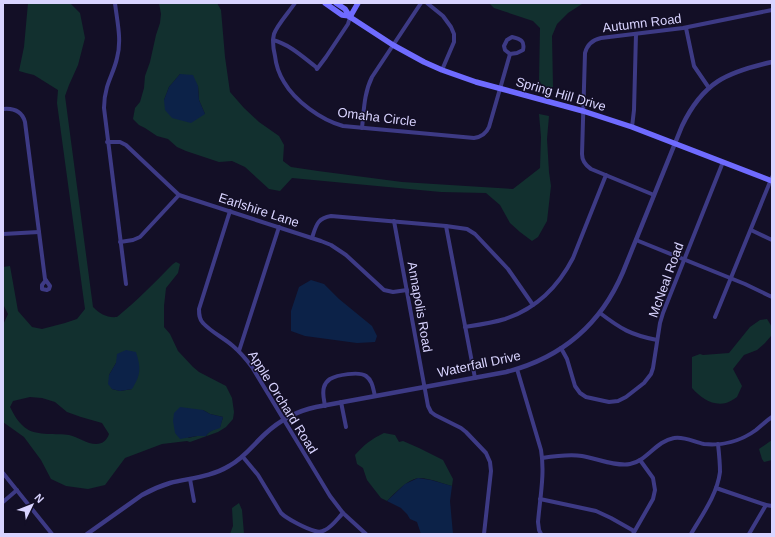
<svg xmlns="http://www.w3.org/2000/svg" width="775" height="537" font-family="Arial,sans-serif">
	<rect width="100%" height="100%" fill="#130f26"/>
	<g fill="#12302f" fill-rule="evenodd">
		<path d="M28,3H70L80,13L85,38L78,65L69,85L65,96L93,307C100,314 107,318 117,317C137,301 155,282 173,264L176,262L180,264L178,273L166,288L164,306V327L170,334L178,351L193,367L199,372L226,386L232,398L234,412L233,419L226,427L218,432L190,442L187,441L162,444L125,458L105,485L88,489L66,486L51,479L41,460L24,437L3,422V325L8,314L3,304V267L10,266L18,311L32,327L42,329L65,323L77,319L85,309L57,103L58,90L34,75L26,73L19,71L24,47ZM116,363L132,389L120,391L112,389L109,375ZM30,397L42,398L55,402L67,412L81,417L102,423L109,434C107,440 103,444 96,444C87,444 78,437 69,435C57,433 37,436 27,429C19,424 14,415 10,407L13,401ZM203,410L210,414L223,417L220,427C214,429 209,431 206,436H197L188,438Z"/>
		<path d="M159,3H217L221,10L225,57L230,92L244,108L259,122L279,136L284,145L283,161L291,167L318,171L402,182L513,189L540,168L541,137L539,114L549,116L547,139L549,172L551,186L547,221L538,237L532,241L520,232L510,223L500,205L486,193L441,192L292,178L280,191L269,189L245,167L232,161L219,162L186,151L177,147L168,139L157,136L145,128L139,125L133,119L135,108L140,102L144,88L145,76L150,62L156,35L160,23L161,14ZM180,74L198,86L199,100L205,114L164,100L169,87Z"/>
		<path d="M489,3H592L582,4L568,13L557,24L552,36L553,87H546L539,82L540,28L533,21L494,8Z"/>
		<path d="M767,319L772,327L771,336L765,343L757,350L744,355L733,369L742,386L737,397C734,399 729,402 726,403C712,406 701,398 692,388V357L700,354L703,355L729,353L750,327L760,320Z"/>
		<path d="M384,433L395,435L399,442L403,441L419,448L443,460L453,479L452,486C444,484 426,477 418,478C407,480 395,493 387,501L381,498L367,480L363,468L357,464L355,455C365,444 370,440 384,433Z"/>
		<path d="M772,440V460L764,462L762,459L759,449Z"/>
		<path d="M239,503L242,510L244,534H230L233,526L232,508Z"/>
	</g>
	<g fill="#0c2248">
		<path d="M180,74L193,75L198,86L199,100L205,114L191,123L172,118L165,110L164,100L169,87Z"/>
		<path d="M311,280L324,284L339,299L372,326L377,336L375,342L357,343L305,336L291,331V311L299,287Z"/>
		<path d="M126,350L136,352C141,368 141,375 132,389L120,391L112,389L108,384L109,375L116,363L117,354Z"/>
		<path d="M180,407L203,410L210,414L223,417L220,428C214,430 209,431 206,436H197L180,439L175,433L173,421L174,413Z"/>
		<path d="M418,478L431,480L452,486L450,501L453,534H421L417,522L410,519L407,514L401,508L387,501L405,484Z"/>
	</g>
	<g fill="none" stroke-linecap="round" stroke-linejoin="round">
		<g stroke="#3d3a85" stroke-width="4">
			<path d="M115,3C117,21 122,40 117,58C115,68 110,77 107,87C105,94 104,101 104,108L126,284"/>
			<path d="M295,3C289,12 277,25 274,34C272,42 273,48 275,56C276,65 279,74 284,82C295,101 321,120 343,126L474,138C481,137 486,134 489,127L510,54"/>
			<path d="M427,3L443,16L451,27L454,34V42L442,70"/>
			<path d="M686,28L694,66L709,88"/>
			<path d="M512,37C521,39 525,41 523,50L517,53L510,54L505,50L504,46L507,40Z"/>
			<path d="M273,40C289,44 303,57 316,67L317,69L326,57L348,24L350,17"/>
			<path d="M3,109C14,108 22,111 25,122L45,279L50,286L49,289L47,290L42,289V285L46,280"/>
			<path d="M632,127L634,110L636,34"/>
			<path d="M362,128C364,110 364,93 372,77L421,3"/>
			<path d="M107,142H120L126,145L179,195L321,241L331,245L346,255L384,290L393,292L407,290"/>
			<path d="M654,195L591,169C585,165 582,161 582,154L585,53C587,45 592,40 601,38L683,28L772,10"/>
			<path d="M230,211L199,309C199,314 199,319 203,323C211,332 224,338 233,346C240,352 246,359 252,367L330,496L343,513L366,534"/>
			<path d="M394,221L428,406L431,412L435,415L461,428L466,432L486,453L490,462L491,471L484,534"/>
			<path d="M446,226L475,378"/>
			<path d="M751,230L772,240"/>
			<path d="M3,234L39,232"/>
			<path d="M312,238C316,226 317,218 331,216L446,226L467,229L475,234L508,269L533,305"/>
			<path d="M636,240L745,284L772,297"/>
			<path d="M120,242L133,240L140,237L179,195"/>
			<path d="M600,313C621,329 631,335 657,340"/>
			<path d="M715,317L772,177"/>
			<path d="M465,327C478,325 492,323 505,319C535,309 558,287 573,258L606,175"/>
			<path d="M561,348L567,359L575,386L580,393L586,397L609,402L618,401L626,397L644,383L651,374L653,368L660,323L663,313L723,162"/>
			<path d="M239,351L279,227"/>
			<path d="M517,369L541,450C545,473 540,498 538,522L539,530L541,534"/>
			<path d="M341,402L346,427"/>
			<path d="M325,406C324,399 322,393 324,387C325,384 327,381 330,379C337,375 359,371 366,376C373,381 373,389 375,396"/>
			<path d="M243,457L258,475L281,513C287,519 307,529 315,531C318,532 322,532 325,530C332,527 338,518 343,513"/>
			<path d="M542,458C555,456 569,454 582,456C595,458 617,467 630,464C647,461 656,441 674,438C684,436 694,442 704,444C722,446 741,441 756,430C761,426 766,421 772,417"/>
			<path d="M3,473L52,534"/>
			<path d="M190,479L194,501"/>
			<path d="M716,488L766,505L772,506"/>
			<path d="M540,499L596,511L611,518L634,531"/>
			<path d="M3,502L17,490"/>
			<path d="M633,534L653,499L655,490L653,478L640,460"/>
			<path d="M691,534C702,515 717,495 720,472C720,463 719,453 718,444"/>
			<path d="M749,534L766,505"/>
		</g>
		<path stroke="#3d3a85" stroke-width="4.5" d="M87,534L142,495C151,490 160,486 170,483C190,478 211,477 229,466C244,458 253,445 265,434C280,420 297,411 316,407L506,372C561,358 601,324 623,272L682,126C703,82 727,72 772,62"/>
		<g stroke="#6f6bff" stroke-width="5.5">
			<path d="M325,3L342,15L350,16"/>
			<path d="M336,3L345,9L350,17L393,45L424,62L442,70L476,82L583,111L632,127L772,181"/>
			<path d="M350,17L358,3"/>
		</g>
	</g>
	<g text-anchor="middle" dominant-baseline="central" stroke-width="3" stroke-linejoin="round" paint-order="stroke">
		<g font-size="13" fill="#d9d4ff" stroke="#130f26">
			<text transform="translate(642 23) rotate(-7)">Autumn Road</text>
			<text transform="translate(561 94) rotate(16)">Spring Hill Drive</text>
			<text transform="translate(377 117) rotate(7)">Omaha Circle</text>
			<text transform="translate(259 210) rotate(18)">Earlshire Lane</text>
			<text transform="translate(666 280) rotate(-70)">McNeal Road</text>
			<text transform="translate(420 307) rotate(80)">Annapolis Road</text>
			<text transform="translate(479 364) rotate(-12)">Waterfall Drive</text>
			<text transform="translate(283 402) rotate(58)">Apple Orchard Road</text>
		</g>
	</g>
	<rect width="775" height="537" fill="none" stroke="#d9d4ff" stroke-width="8"/>
	<g transform="translate(32 505) rotate(47)" stroke="#130f26" stroke-width="3" paint-order="stroke">
	<path d="M0-3L7 15L0 10L-7 15Z" fill="#d9d4ff"/>
	<text y="-6" font-size="11" font-weight="bold" text-anchor="middle" fill="#d9d4ff">N</text>
	</g>
</svg>
